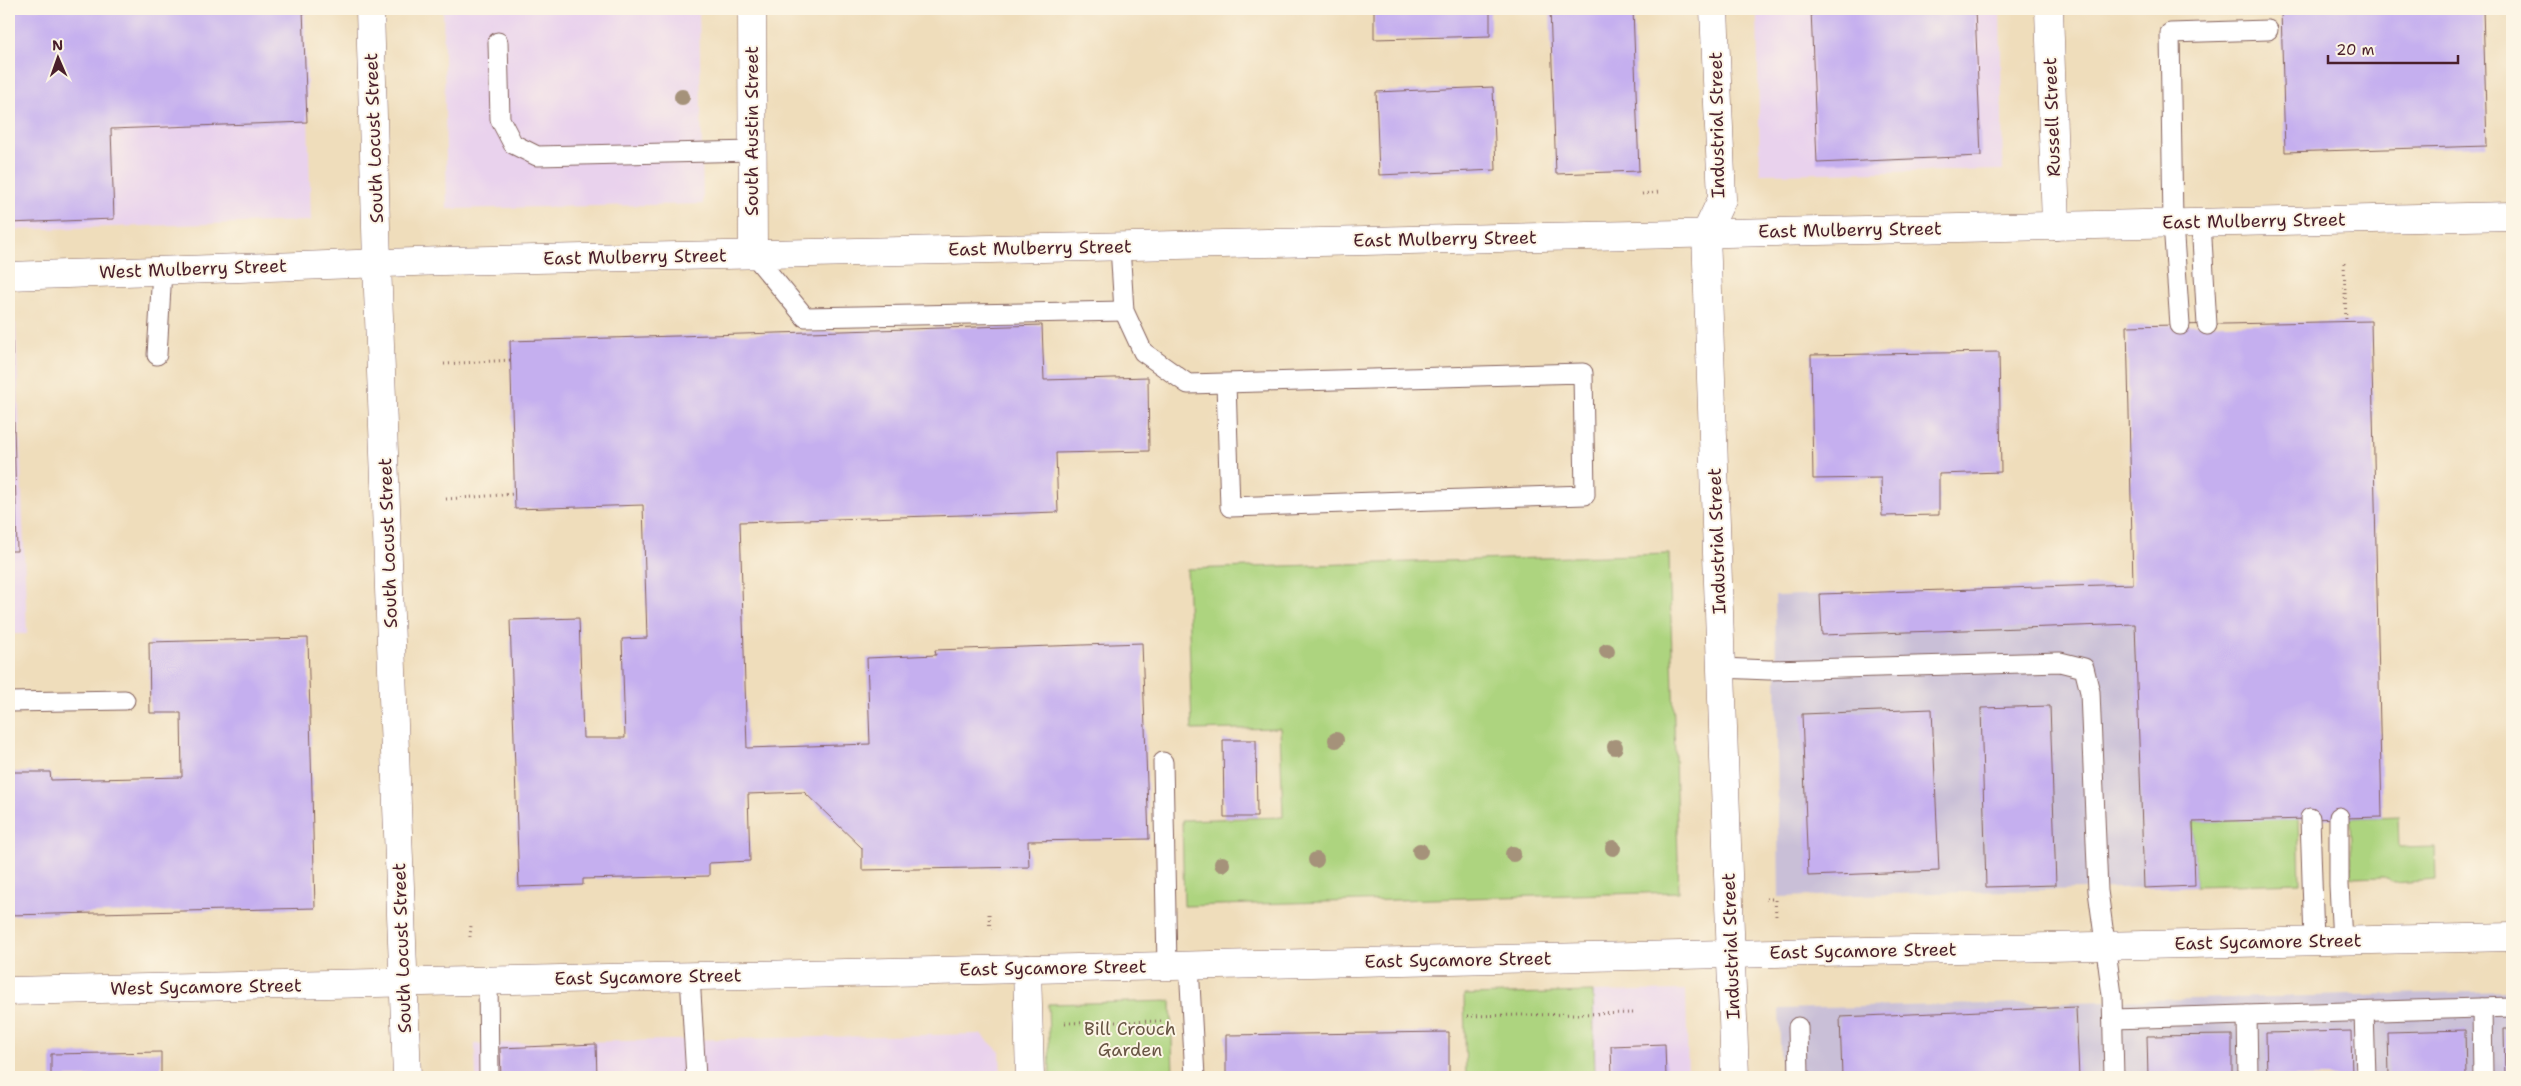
<svg xmlns="http://www.w3.org/2000/svg" width="2521" height="1086" font-family="'Shantell Sans',sans-serif">
	<rect width="100%" height="100%" fill="#fcf5e5"/>
	<filter id="ink" filterUnits="userSpaceOnUse"><feTurbulence type="fractalNoise" baseFrequency=".02" numOctaves="2"/><feDisplacementMap in="SourceGraphic" scale="10" xChannelSelector="R" yChannelSelector="G"/><feConvolveMatrix kernelMatrix="1 2 1 2 8 2 1 2 1" color-interpolation-filters="sRGB"/></filter>
	<filter id="wash" filterUnits="userSpaceOnUse"><feTurbulence type="fractalNoise" baseFrequency=".0096" numOctaves="4" result="noise"/><feDisplacementMap in="SourceGraphic" scale="20" xChannelSelector="R" yChannelSelector="G"/><feGaussianBlur stdDeviation="1.12" result="paint"/><feColorMatrix in="noise" values="0 0 0 0 0 0 0 0 0 0 0 0 0 0 0 0 0 1.4 0 .05"/><feComposite in="paint" operator="in"/></filter>
	<g filter="url(#wash)">
		<rect width="100%" height="100%" fill="#efddbb"/>
		<g fill="#e9d2ed">
			<path d="M9,9H305L311,221L9,230Z"/>
			<path d="M443,9H699L703,204L447,209Z"/>
			<path d="M1757,9H2000L2003,170L1760,174Z"/>
			<path d="M9,323H16L27,634H9Z"/>
			<path d="M1686,990L1688,1077H1595L1593,992Z"/>
			<path d="M981,1034L1000,1052L1001,1077H476L475,1044Z"/>
		</g>
		<g fill="#c9bfd7">
			<path d="M2184,582L2195,886L1779,897L1775,596Z"/>
			<path d="M2512,991V1077H1781L1779,1009Z"/>
		</g>
		<g fill="#add47f" stroke="#7c7a55">
			<path d="M1669,554L1679,892L1184,906L1182,820L1283,817L1280,728L1192,730L1187,569Z"/>
			<path d="M2398,816L2399,848L2435,847L2436,880L2394,883L2384,877L2352,878L2350,818Z"/>
			<path d="M2298,818L2300,883L2195,886L2193,822Z"/>
			<path d="M1593,992L1595,1077H1466L1464,995Z"/>
			<path d="M1171,1001L1173,1077H1050L1048,1004Z"/>
		</g>
		<g id="blocks">
			<g fill="#c5afef">
				<path d="M9,9H303L307,122L111,129L114,219L9,223Z"/>
				<path d="M1374,9H1490V36L1374,39Z"/>
				<path d="M1550,9H1633L1639,171L1556,174Z"/>
				<path d="M1811,9H1975L1981,156L1817,163Z"/>
				<path d="M2281,9H2483L2487,146L2285,152Z"/>
				<path d="M1493,87L1496,170L1379,175L1376,92Z"/>
				<path d="M2371,321L2382,817L2193,822L2195,886L2144,888L2135,624L1822,635L1820,594L2133,584L2127,326Z"/>
				<path d="M1042,325L1044,380L1148,377L1149,451L1056,453L1058,512L740,522L747,748L870,744L867,658L936,655L935,650L1142,643L1149,839L1028,841L1029,867L862,870V848L804,792L748,794L750,861L709,863V876L583,879V885L519,887L510,620L579,618L583,738H625L622,639L647,638L643,505L515,509L510,341Z"/>
				<path d="M9,337H12L17,551H9Z"/>
				<path d="M1999,352L2001,472L1939,474V515L1882,516L1881,478L1813,479L1811,355Z"/>
				<path d="M308,638L315,908L9,915V772H50L51,780L182,777L181,713H150L149,642Z"/>
				<path d="M2050,706L2056,885L1986,887L1981,708Z"/>
				<path d="M1932,709L1939,871L1808,876L1802,714Z"/>
				<path d="M1223,740H1256L1257,817H1224Z"/>
				<path d="M2076,1007L2079,1077H1842L1840,1017Z"/>
				<path d="M2504,1029H2512V1077H2505Z"/>
				<path d="M2465,1030L2466,1077H2389L2388,1032Z"/>
				<path d="M2351,1031L2352,1077H2267L2266,1033Z"/>
				<path d="M1449,1032V1077H1226V1035Z"/>
				<path d="M2232,1035V1077H2148L2147,1036Z"/>
				<path d="M596,1044L597,1077H501L500,1048Z"/>
				<path d="M1665,1044L1666,1077H1612L1611,1046Z"/>
				<path d="M161,1052V1077H51V1054Z"/>
			</g>
		</g>
	</g>
	<g filter="url(#ink)">
		<use href="#blocks" fill-opacity="0" stroke="#84625d" stroke-width="1"/>
		<g fill="none" stroke-linecap="round" stroke-linejoin="round">
			<defs>
				<g id="lane">
					<path d="M498,42L500,119L513,144L537,156L753,151"/>
					<path d="M2201,222L2207,325"/>
					<path d="M1120,246L1124,311L1143,352L1188,384L1583,373L1585,495L1230,507L1226,384"/>
					<path d="M753,254L805,317L1124,311"/>
					<path d="M2180,325L2173,223L2170,33L2268,30"/>
					<path d="M157,355L162,271"/>
					<path d="M1721,668L1769,670L2060,662L2084,668L2090,692L2098,891L2112,995L2114,1077"/>
					<path d="M9,702L125,700"/>
					<path d="M1163,762L1167,966"/>
					<path d="M2339,817V885L2342,941"/>
					<path d="M2310,818L2314,941"/>
					<path d="M1189,965L1195,1077"/>
					<path d="M690,976L696,1077"/>
					<path d="M488,980L489,1077"/>
					<path d="M2482,1008L2483,1077"/>
					<path d="M2364,1012L2366,1077"/>
					<path d="M2247,1015L2248,1077"/>
					<path d="M2113,1019L2512,1007"/>
					<path d="M1798,1027L1799,1077"/>
				</g>
				<g id="street">
					<path d="M752,9L753,254"/>
					<path d="M1714,9L1722,199L1706,233L1735,1077"/>
					<path d="M2049,9L2056,226"/>
					<path d="M9,276L443,261L2512,216"/>
					<path d="M1027,969L1030,1077"/>
				</g>
				<g id="secondary">
					<path d="M370,9L377,263L407,1077"/>
					<path d="M9,991L2512,937"/>
				</g>
			</defs>
			<use href="#lane" stroke="#84625d" stroke-width="21"/>
			<use href="#street" stroke="#84625d" stroke-width="29"/>
			<use href="#secondary" stroke="#84625d" stroke-width="29"/>
			<g stroke="#84625d" stroke-width="3" stroke-dasharray="1 4" stroke-linecap="butt">
				<path d="M1642,194L1659,192"/>
				<path d="M2344,263L2346,321"/>
				<path d="M444,364L511,360"/>
				<path d="M446,499L515,494"/>
				<path d="M1766,899H1775L1776,916"/>
				<path d="M989,914L990,932"/>
				<path d="M470,937L471,925"/>
				<path d="M1467,1016L1634,1013"/>
				<path d="M1065,1023L1161,1021"/>
			</g>
			<use href="#lane" stroke="#fff" stroke-width="19"/>
			<use href="#street" stroke="#fff" stroke-width="28"/>
			<use href="#secondary" stroke="#fff" stroke-width="28"/>
		</g>
		<g fill="#a5927a">
			<circle cx="682" cy="97" r="8"/>
			<circle cx="1607" cy="651" r="8"/>
			<circle cx="1336" cy="740" r="8"/>
			<circle cx="1615" cy="747" r="8"/>
			<circle cx="1613" cy="848" r="8"/>
			<circle cx="1420" cy="851" r="8"/>
			<circle cx="1513" cy="854" r="8"/>
			<circle cx="1316" cy="860" r="8"/>
			<circle cx="1222" cy="864" r="8"/>
		</g>
	</g>
	<g text-anchor="middle" dominant-baseline="central" stroke-width="4" stroke-linejoin="round" paint-order="stroke">
		<g font-size="18" fill="#4a1f2b" stroke="#fcf5e5">
			<text transform="translate(2052 117) rotate(-92)">Russell Street</text>
			<text transform="translate(1717 125) rotate(-91)">Industrial Street</text>
			<text transform="translate(752 131) rotate(-90)">South Austin Street</text>
			<text transform="translate(374 138) rotate(-92)">South Locust Street</text>
			<text transform="translate(2254 221) rotate(-1)">East Mulberry Street</text>
			<text transform="translate(1850 230) rotate(-1)">East Mulberry Street</text>
			<text transform="translate(1445 239) rotate(-1)">East Mulberry Street</text>
			<text transform="translate(1040 248) rotate(-1)">East Mulberry Street</text>
			<text transform="translate(635 257) rotate(-1)">East Mulberry Street</text>
			<text transform="translate(193 269) rotate(-2)">West Mulberry Street</text>
			<text transform="translate(1717 541) rotate(-92)">Industrial Street</text>
			<text transform="translate(388 543) rotate(-92)">South Locust Street</text>
			<text transform="translate(2268 942) rotate(-1)">East Sycamore Street</text>
			<text transform="translate(1731 946) rotate(-92)">Industrial Street</text>
			<text transform="translate(402 948) rotate(-92)">South Locust Street</text>
			<text transform="translate(1863 951) rotate(-1)">East Sycamore Street</text>
			<text transform="translate(1458 960) rotate(-1)">East Sycamore Street</text>
			<text transform="translate(1053 968) rotate(-1)">East Sycamore Street</text>
			<text transform="translate(648 977) rotate(-1)">East Sycamore Street</text>
			<text transform="translate(206 987) rotate(-1)">West Sycamore Street</text>
		</g>
		<g font-size="18" fill="#685544" stroke="#fcf5e5">
			<text x="1130" y="1029">Bill Crouch<tspan x="1130" dy="21">Garden</tspan></text>
		</g>
	</g>
	<rect width="2521" height="1086" fill="none" stroke="#fcf5e5" stroke-width="30"/>
	<g transform="translate(58 58) rotate(358)" stroke="#fcf5e5" stroke-width="4" paint-order="stroke">
	<path d="M0-4L9 19L0 12L-9 19Z" fill="#4a1f2b"/>
	<text y="-8" font-size="14" font-weight="bold" text-anchor="middle" fill="#4a1f2b">N</text>
	</g>
	<path d="M2328 55v8h130v-8" fill="none" stroke="#4a1f2b" stroke-width="2.5"/>
	<text x="2336" y="55" font-size="15" fill="#4a1f2b" stroke="#fcf5e5" stroke-width="4" paint-order="stroke">20 m</text>
</svg>
